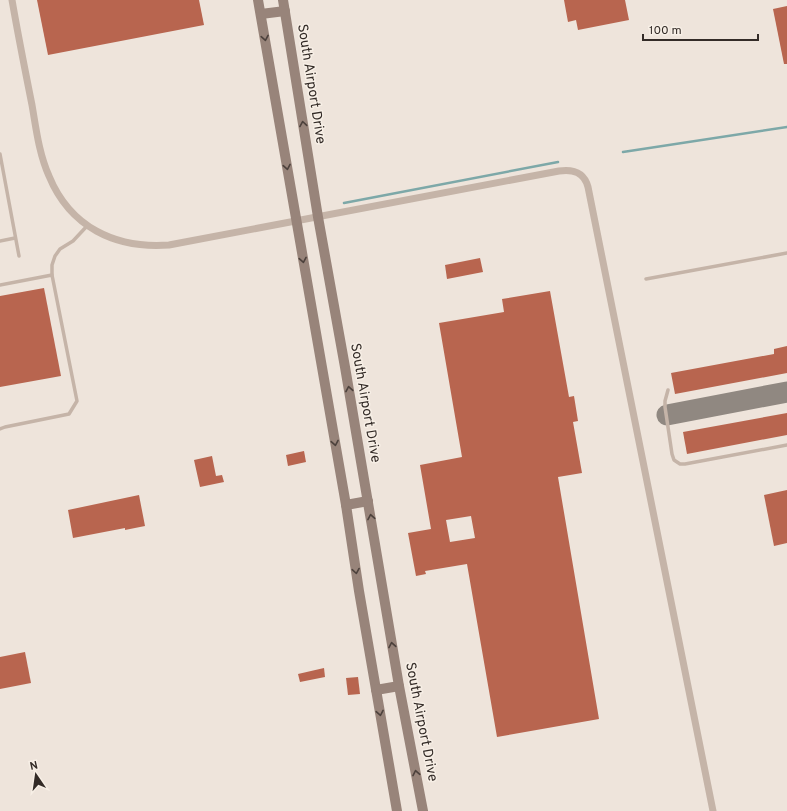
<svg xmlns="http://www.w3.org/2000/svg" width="787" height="811" font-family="Overpass,sans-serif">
	<rect width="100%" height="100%" fill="#eee4db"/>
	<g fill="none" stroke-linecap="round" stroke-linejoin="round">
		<g stroke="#7da8a8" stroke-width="2.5">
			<path d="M623,152L787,127"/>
			<path d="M344,203L558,162"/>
		</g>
		<path stroke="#908881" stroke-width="21" d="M667,415L787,392"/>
	</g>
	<g fill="#b8654f" fill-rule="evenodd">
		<path d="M37,0H199L204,25L48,55Z"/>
		<path d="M564,0H625L629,20L578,30L576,20L568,22Z"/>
		<path d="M787,6V64H784L773,9Z"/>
		<path d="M480,258L483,272L447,279L445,265Z"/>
		<path d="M44,288L61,376L0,387V296Z"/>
		<path d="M550,291L569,397L574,396L578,421L573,422L582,473L558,477L599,719L497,737L467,564L425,571L426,574L416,576L408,533L431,529L420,465L462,457L439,323L504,312L502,299ZM471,516L475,538L450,542L446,520Z"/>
		<path d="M787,346V373L675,394L671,373L774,354V349Z"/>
		<path d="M787,413V435L687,454L683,432Z"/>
		<path d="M304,451L306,462L288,466L286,455Z"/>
		<path d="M212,456L216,476L222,475L224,482L200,487L194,460Z"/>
		<path d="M787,490V543L774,546L764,495Z"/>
		<path d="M139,495L145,526L125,530V528L73,538L68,510Z"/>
		<path d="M25,652L31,683L0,689V657Z"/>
		<path d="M324,668L325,677L300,682L298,674Z"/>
		<path d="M358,677L360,694L348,695L346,678Z"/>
	</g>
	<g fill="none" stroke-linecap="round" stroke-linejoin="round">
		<g stroke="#c5b4a8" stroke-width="3.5">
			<path d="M0,154L19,256"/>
			<path d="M0,241L15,238"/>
			<path d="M52,275V265L55,256L60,249L73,241L87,226"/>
			<path d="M646,279L787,253"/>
			<path d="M0,285L52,275L77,401L69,414L5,427L0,429"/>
			<path d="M668,390L665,401V407L672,454L674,460L680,464H685L787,445"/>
		</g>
		<path stroke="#c5b4a8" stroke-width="7" d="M12,0C18,35 25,70 32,105C36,128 39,154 49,176C70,227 115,249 169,245L559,171C573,169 584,172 588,187L713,811"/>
		<g stroke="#98847a" stroke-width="10">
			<path d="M258,0L346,505L359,591L397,811"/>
			<path d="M283,0L318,217L345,367L399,686L423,811"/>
			<path d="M261,14L285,11"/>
			<path d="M346,505L368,501"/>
			<path d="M376,690L399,686"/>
		</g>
	</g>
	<defs><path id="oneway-chevron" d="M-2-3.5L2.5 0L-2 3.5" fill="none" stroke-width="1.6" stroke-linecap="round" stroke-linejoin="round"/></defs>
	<g stroke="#4c413c">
		<use href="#oneway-chevron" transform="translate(265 38) rotate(80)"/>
		<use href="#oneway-chevron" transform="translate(303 124) rotate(-99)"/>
		<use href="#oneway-chevron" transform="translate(287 167) rotate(80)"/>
		<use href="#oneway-chevron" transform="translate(303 260) rotate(80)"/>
		<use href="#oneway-chevron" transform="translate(349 389) rotate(-100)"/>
		<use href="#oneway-chevron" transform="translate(335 443) rotate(80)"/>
		<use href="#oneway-chevron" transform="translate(371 517) rotate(-100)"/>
		<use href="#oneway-chevron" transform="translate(356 571) rotate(81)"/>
		<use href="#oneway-chevron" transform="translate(392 645) rotate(-100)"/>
		<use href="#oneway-chevron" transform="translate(380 713) rotate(80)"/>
		<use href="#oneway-chevron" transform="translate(416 773) rotate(-101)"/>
	</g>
	<g text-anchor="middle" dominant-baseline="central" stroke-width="3" stroke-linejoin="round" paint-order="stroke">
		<g font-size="14" fill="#332b27" stroke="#f7efe6">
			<text transform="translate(311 84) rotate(81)">South Airport Drive</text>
			<text transform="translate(365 403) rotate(80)">South Airport Drive</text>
			<text transform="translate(421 722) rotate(79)">South Airport Drive</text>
		</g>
	</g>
	<g transform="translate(36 775) rotate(347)" stroke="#f7efe6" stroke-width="3" paint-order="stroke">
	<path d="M0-3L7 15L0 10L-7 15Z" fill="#332b27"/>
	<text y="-6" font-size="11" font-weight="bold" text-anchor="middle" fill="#332b27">N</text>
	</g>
	<path d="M643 34v6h115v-6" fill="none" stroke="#332b27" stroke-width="2"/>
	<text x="649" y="34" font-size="12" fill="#332b27" stroke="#f7efe6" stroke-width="3" paint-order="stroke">100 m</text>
</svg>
